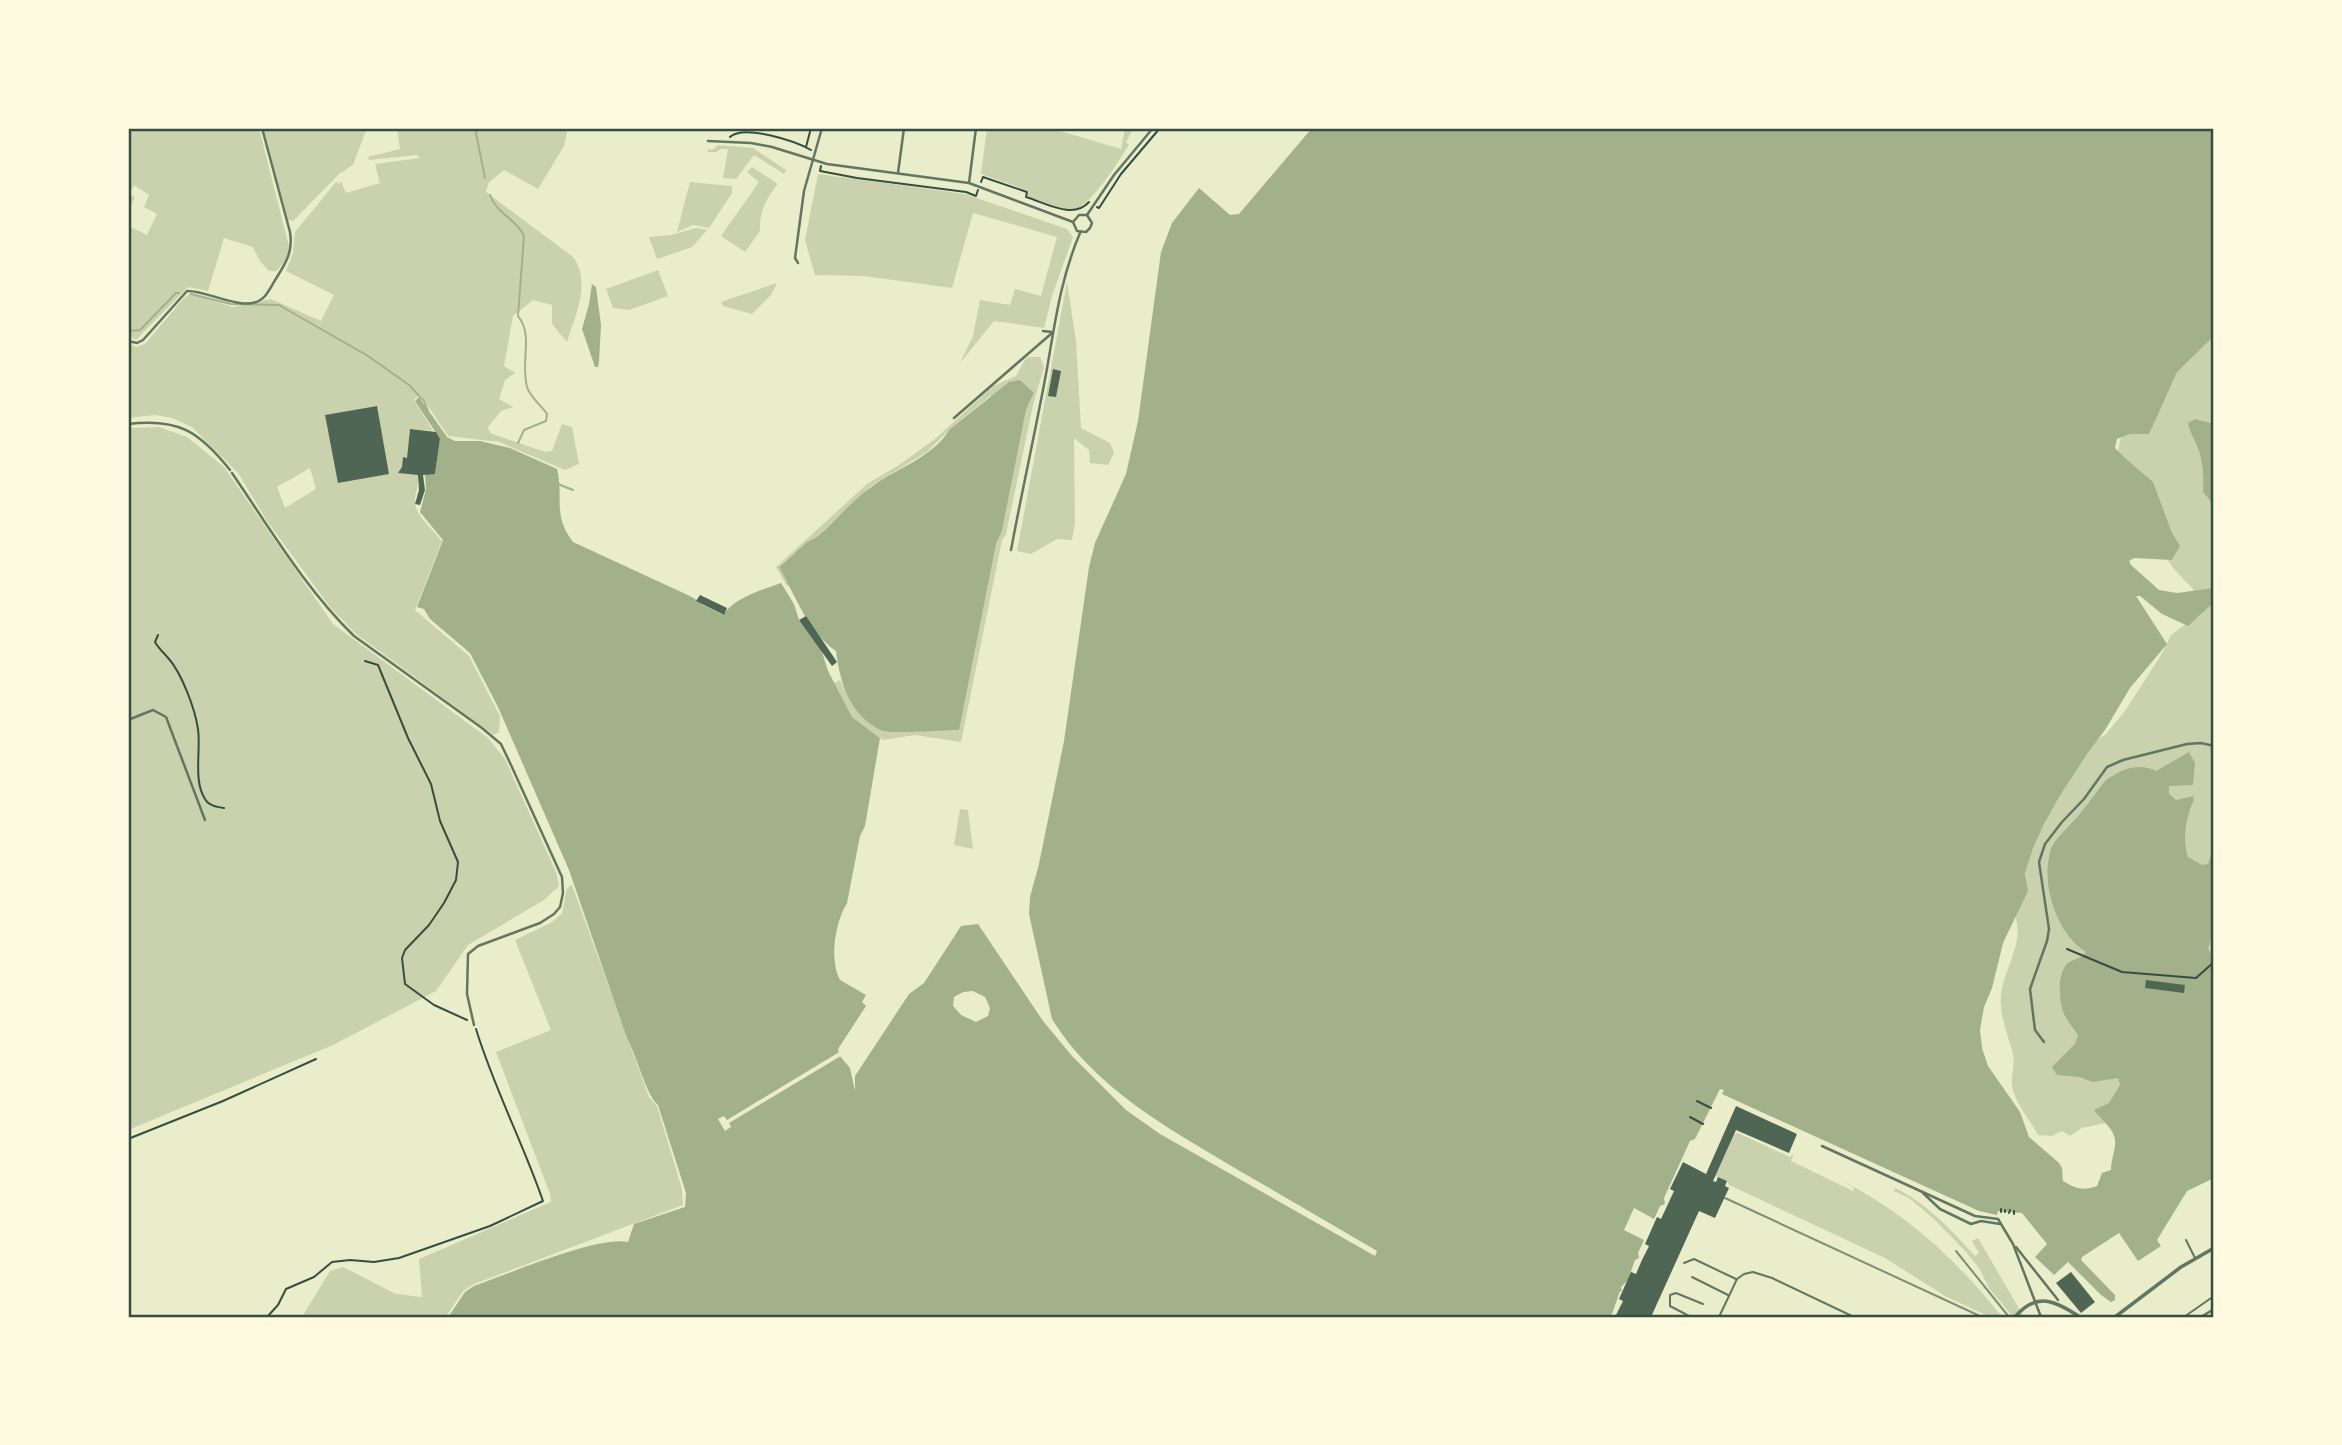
<svg xmlns="http://www.w3.org/2000/svg" width="2342" height="1445" font-family="'Fira Sans',sans-serif">
	<rect width="100%" height="100%" fill="#e9edc9"/>
	<g fill="#cad2ad" fill-rule="evenodd">
		<path d="M128,128H259L289,247L287,257L277,271H269L260,261L253,247L224,238L208,291L188,287L136,340L128,335V226L147,235L157,214L144,207L149,195L134,185L129,194L135,197L128,213Z"/>
		<path d="M263,128H367L353,165L339,174L293,221L288,220Z"/>
		<path d="M397,128H568L564,146L538,189L504,170L489,182L486,192L573,257C592,282 575,316 567,342L552,324V305L533,300L513,316L504,366L515,373L505,380L499,399L513,407L501,411L488,427L490,433L545,452L552,451L562,424L572,427L579,464L565,470L499,442L448,436L420,394L414,400L433,431L410,429L407,458L399,473L418,475C419,486 415,493 415,503C416,516 434,531 442,541L415,610L469,656L500,716L499,732L494,735L356,634L330,607L267,521L238,473L192,427L172,418L155,415L128,418V343L136,347L145,344L183,299L191,293L233,307L271,299L321,321L334,295L286,271L293,253L295,232L336,182L339,184L341,181L346,193L380,183L375,164L420,158L417,155L369,160L368,157L400,149ZM376,406L389,473L339,483L325,416ZM310,468L316,489L285,508L277,487Z"/>
		<path d="M987,128H1050L1121,149L1125,128H1134L1126,142L1129,145C1119,160 1089,211 1070,210C1057,209 1040,200 1027,196L1029,191L981,174Z"/>
		<path d="M718,145L753,148L786,170L784,174L754,155L736,179L723,178L728,149H721L716,152H708V149L712,150Z"/>
		<path d="M752,167L778,184C766,198 759,213 760,231L745,252L721,236L759,182L747,172Z"/>
		<path d="M818,174L965,194L1067,229L1073,237L1052,296L1044,328L994,321L960,363L973,336L980,300L1010,305L1015,289L1041,296L1057,237L973,213L952,288L864,276L815,275L805,240Z"/>
		<path d="M690,182L732,186V193L709,228L693,225L677,232Z"/>
		<path d="M696,228L707,230L692,247L657,259L649,237L671,235Z"/>
		<path d="M658,270L668,296L629,310L613,308L606,289Z"/>
		<path d="M1067,282L1076,341L1081,428L1110,443L1114,453L1108,465L1090,463L1089,450L1074,438L1075,523L1072,540L1057,539L1031,554L1017,551Z"/>
		<path d="M777,283L771,295L752,314L723,306L721,302Z"/>
		<path d="M2214,299V994L2118,1078L2120,1085L2106,1123L2082,1128L2070,1136L2062,1131L2052,1136L2038,1135C2030,1120 2015,1103 2012,1086C2011,1076 2015,1065 2013,1054C2008,1034 1999,1017 2001,995C2004,969 2025,941 2015,916C2020,901 2028,891 2026,874L2013,865L2088,745L2105,735L2125,711L2161,655L2171,635L2186,624L2194,598L2193,589L2174,569L2154,541L2116,459L2123,428Z"/>
		<path d="M1028,357H1040L1044,367L1033,405L1006,534L1002,540L961,742L915,735L883,740L852,717L834,683L840,680L856,710L885,732L913,730L1002,531L1026,410L1034,394L990,396L949,430L927,452L871,486L817,537L807,542L779,566L790,586H787L776,567L867,484L899,465L935,439L993,386L1016,376L1024,361Z"/>
		<path d="M159,427L187,437L224,467L333,624L488,738L505,759L556,872L559,886L544,900L468,945L436,991L333,1045L128,1130V428Z"/>
		<path d="M960,809L968,810L973,849L954,845Z"/>
		<path d="M572,885L649,1097L657,1106L682,1189L683,1205L474,1284L463,1291L447,1315L439,1317H302L330,1271L343,1267L396,1294L422,1297L419,1259L551,1202L550,1194L496,1052L551,1030L515,940L552,922L562,913L567,888Z"/>
		<path d="M1738,1133L1790,1157L1794,1154L1791,1161L1853,1191L1854,1188L1845,1182C1908,1215 1958,1261 2002,1317H1990L1945,1296L1885,1258L1729,1185L1727,1181L1715,1176L1734,1135Z"/>
		<path d="M1895,1188C1928,1204 1951,1230 1975,1256L1979,1253L1972,1241L1978,1238L2024,1317H2013L1989,1288L1979,1268L1966,1252L1933,1218L1909,1198L1894,1191Z"/>
	</g>
	<g fill="#a3b18a" fill-rule="evenodd">
		<path d="M1312,128H2214V336L2177,372L2149,434H2130L2117,439L2115,448L2126,459L2153,482L2172,533L2180,546L2172,560L2134,558L2129,561L2131,565L2159,590L2177,593L2214,588V602L2188,626L2162,614L2140,596H2136L2167,644L2130,688L2105,730L2089,751L2059,797L2044,824L2033,848L2025,873L2028,891L2003,943L1992,988L1984,1007L1980,1030L1982,1048L1988,1066L2020,1112L2029,1137L2059,1163L2062,1168L2063,1181C2076,1189 2083,1191 2097,1186L2102,1173L2111,1170C2111,1159 2116,1149 2115,1140C2114,1128 2100,1119 2094,1110L2109,1103L2120,1085L2118,1078L2093,1082L2079,1077L2057,1075L2052,1067L2075,1044L2078,1035C2074,1029 2069,1023 2065,1016C2059,1005 2056,973 2068,963C2075,958 2081,959 2086,952C2056,933 2040,883 2051,849C2055,838 2070,826 2078,816C2088,804 2096,792 2105,781C2120,770 2138,762 2156,771L2189,752L2195,763L2193,785L2169,786V794L2176,800L2193,796L2194,800C2186,816 2182,840 2188,857L2202,865L2208,864L2214,848V929L2208,949L2214,958V1178L2187,1191L2157,1240L2161,1246L2138,1261L2119,1233L2082,1257L2081,1260L2115,1295V1300L2111,1302L2101,1295L2068,1262L2054,1275L2035,1257L2047,1244L2022,1213L1998,1211L1997,1215L1979,1211L1722,1094L1724,1090L1720,1089L1695,1139L1690,1141L1664,1198L1665,1204L1660,1206L1654,1219L1634,1208L1624,1230L1644,1240L1638,1253L1639,1258L1635,1260L1628,1280L1621,1287L1622,1292L1620,1291L1612,1314L1607,1317H444L449,1316L465,1292L474,1286C509,1274 596,1236 628,1242L634,1224L685,1207L686,1193L658,1105C647,1097 636,1054 627,1038L569,870L498,707L470,653L430,619L424,609L417,607L443,540L420,512L426,489L425,474H435L440,439L415,401L419,397L447,437L455,441H480L510,448L557,469C564,497 552,515 573,542L692,597L703,605L723,615C734,598 762,590 781,583L794,604L799,620L821,649L828,671L852,717L880,738L865,826L860,836L847,903C835,923 829,959 840,980L866,995L862,1002L866,1006L838,1049L839,1053L727,1121L719,1119L725,1130L728,1123L840,1056L850,1068L855,1091V1076L909,994L924,983L961,926L978,924L1043,1021L1072,1056L1126,1110L1160,1134L1375,1256L1377,1251C1331,1224 1285,1197 1238,1170C1170,1129 1095,1089 1052,1019L1029,914L1030,897L1039,864L1064,741L1089,567L1095,543L1126,474L1138,421L1161,252L1172,223L1199,188L1230,215L1239,214ZM973,991L985,997L990,1008L988,1016L976,1022L961,1015L953,1006L954,997L963,992Z"/>
		<path d="M592,284L596,287L601,325L599,362L598,367H595L582,329L589,304Z"/>
		<path d="M1020,380L1034,393L1026,410L1002,531L996,544L959,730C947,730 889,734 883,731C850,717 840,683 836,651C808,632 795,595 779,567L807,542L817,537C836,521 853,499 874,485C898,468 934,456 949,430L1009,382Z"/>
		<path d="M2195,419L2214,424V505L2203,492C2204,478 2203,464 2199,451C2196,441 2190,434 2188,423Z"/>
	</g>
	<path fill="#e9edc9" d="M841,1051L844,1054L729,1123L731,1127L725,1131L718,1119L724,1116L727,1120Z"/>
	<g fill="none" stroke-linecap="round" stroke-linejoin="round">
		<g stroke="#a3b18a" stroke-width="2">
			<path d="M475,128L485,178"/>
			<path d="M490,195C498,216 515,217 524,236L518,316C534,336 520,360 527,387C530,397 541,405 547,414L546,421L524,430L518,443"/>
			<path d="M191,294L231,304L279,305L368,356L409,385L424,401L428,411"/>
			<path d="M128,331L140,330L176,293H179"/>
			<path d="M558,484L573,490"/>
		</g>
	</g>
	<g fill="#4f6655">
		<path d="M1053,369L1061,371L1056,397L1048,396Z"/>
		<path d="M377,406L389,474L338,483L325,415Z"/>
		<path d="M410,429L436,432L440,439L435,474L423,475L425,490L420,505L415,504L419,490L418,475L398,473L402,467L403,457L407,458Z"/>
		<path d="M700,595L727,608L724,615L696,601Z"/>
		<path d="M806,616L837,662L832,666L799,620Z"/>
		<path d="M2146,980L2185,985L2184,993L2145,988Z"/>
		<path d="M1736,1106L1797,1134L1789,1153L1736,1130L1713,1181L1716,1182L1718,1177L1727,1181L1725,1186L1729,1188L1715,1218L1699,1211L1651,1317H1615L1623,1301L1619,1299L1631,1272L1636,1274L1642,1260L1649,1246L1645,1244L1657,1217L1661,1219L1674,1191L1670,1189L1683,1162L1706,1174Z"/>
		<path d="M2071,1272L2095,1302L2081,1313L2056,1283Z"/>
	</g>
	<g fill="none" stroke-linecap="round" stroke-linejoin="round">
		<g stroke="#344e41" stroke-width="2">
			<path d="M730,137C744,124 795,141 811,150"/>
			<path d="M806,147L811,128"/>
			<path d="M821,166L820,171L857,178L966,192L976,196L978,190"/>
			<path d="M981,182L983,177L1027,192L1026,197C1046,203 1073,220 1089,202"/>
			<path d="M1097,207L1099,208L1121,174L1160,128"/>
			<path d="M158,635L155,642C159,649 164,653 169,659C182,674 195,709 198,729C201,750 193,781 205,799C209,806 217,807 224,808"/>
			<path d="M365,661L378,665L408,738L431,784L440,821L458,862L456,880L444,903L429,925L405,950L402,958L405,984L434,1005L467,1020"/>
			<path d="M2067,949L2122,972L2196,978L2214,962"/>
			<path d="M1697,1101L1711,1108"/>
			<path d="M1690,1117L1703,1124"/>
			<path d="M128,1139L223,1101L316,1059"/>
			<path d="M2001,1212V1209"/>
			<path d="M2005,1212V1210"/>
			<path d="M2009,1213L2010,1210"/>
			<path d="M2014,1214V1211"/>
			<path d="M267,1317L278,1305L286,1289L314,1277L332,1262L350,1260L374,1262L399,1258L490,1226L543,1201C523,1143 494,1088 476,1029"/>
		</g>
		<g stroke="#617663" stroke-width="2">
			<path d="M2186,1240L2195,1258"/>
			<path d="M1684,1263L1694,1259L1736,1279"/>
			<path d="M1692,1277L1728,1295"/>
			<path d="M1691,1317L1670,1306V1295L1676,1293L1703,1304"/>
			<path d="M1719,1317L1737,1279L1744,1274L1753,1272L1772,1278L1854,1317"/>
			<path d="M2184,1317L2214,1296"/>
		</g>
		<g stroke="#617663" stroke-width="2.5">
			<path d="M708,141L751,143L772,147L827,164L969,183L1073,222"/>
			<path d="M898,173L904,128"/>
			<path d="M969,183L976,128"/>
			<path d="M1087,215L1114,175L1153,128"/>
			<path d="M1073,222L1077,231L1086,232L1090,228L1092,223L1087,215"/>
			<path d="M1073,222L1079,215H1087"/>
			<path d="M798,263L795,258L804,191L822,128"/>
			<path d="M1043,331L1052,332"/>
			<path d="M128,341L137,343L143,340L187,291C209,290 248,316 265,296C270,290 273,283 277,277C287,261 293,251 290,232L262,128"/>
			<path d="M954,418L1052,333"/>
			<path d="M128,424C178,418 199,431 230,470"/>
			<path d="M232,473C271,530 305,588 354,636L482,728L501,744L511,765L562,877L563,893L560,907L554,914L540,923L478,946L468,954L467,994L474,1025"/>
			<path d="M1011,550C1022,491 1035,433 1046,374C1055,324 1060,280 1080,233"/>
			<path d="M128,720L153,710L166,717L205,820"/>
			<path d="M2044,1042L2035,1030L2030,989L2047,941L2049,929L2039,862L2045,844L2062,822L2084,799L2107,767L2123,760L2187,744L2201,743L2214,746"/>
			<path d="M1822,1146L1975,1216L1998,1219L2013,1244L2041,1317"/>
			<path d="M1923,1193L1940,1209L1971,1224L1981,1221L2000,1224"/>
			<path d="M2016,1247L2058,1300"/>
			<path d="M2201,1317L2214,1309"/>
		</g>
		<g stroke="#617663" stroke-width="3.5">
			<path d="M2015,1317C2037,1291 2055,1301 2080,1317"/>
			<path d="M2115,1317L2181,1267L2214,1248"/>
		</g>
		<g stroke="#7c8e77" stroke-width="2">
			<path d="M1725,1198L1982,1317"/>
			<path d="M1956,1251L2009,1317"/>
		</g>
	</g>
	<rect width="2342" height="1445" fill="none" stroke="#fefae0" stroke-width="259"/>
	<rect x="130" y="130" width="2082" height="1186" fill="none" stroke="#344e41" stroke-width="2.5"/>
</svg>
